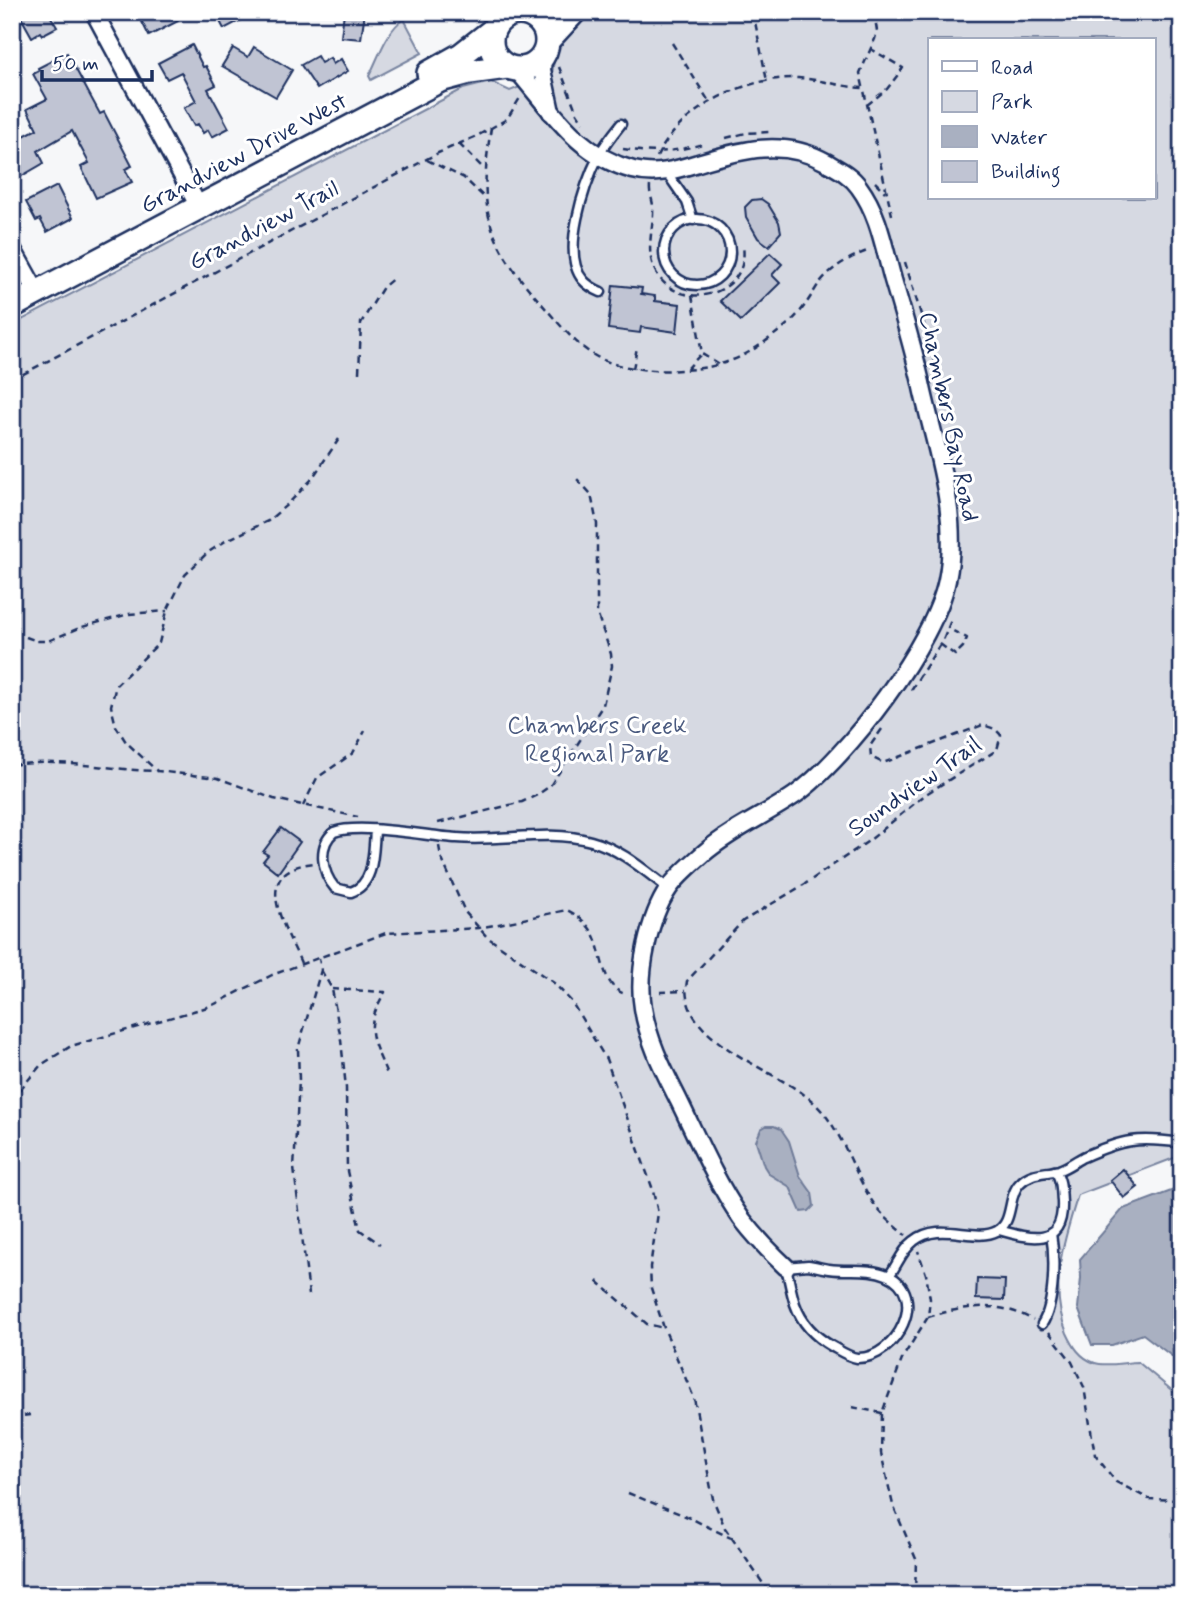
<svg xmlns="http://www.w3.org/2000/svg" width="1194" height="1607" font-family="Mynerve,sans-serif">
	<rect width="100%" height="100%" fill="#f6f7f9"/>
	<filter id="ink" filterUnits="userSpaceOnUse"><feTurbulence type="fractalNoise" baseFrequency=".0143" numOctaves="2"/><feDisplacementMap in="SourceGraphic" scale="14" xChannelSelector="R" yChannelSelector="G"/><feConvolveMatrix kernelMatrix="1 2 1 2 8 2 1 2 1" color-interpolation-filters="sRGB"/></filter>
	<g filter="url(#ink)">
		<g fill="#d6d9e2" stroke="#7884a0" stroke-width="2" fill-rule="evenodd">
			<path d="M589,12H1182V1155L1078,1195C1064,1239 1048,1288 1067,1333C1073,1346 1080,1358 1095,1363C1106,1367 1126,1362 1138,1362L1175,1393L1176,1421L1182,1423V1595H12V325L463,89L491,82L510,91L552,74C556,40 562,33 589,12ZM930,40H1154V198H930Z"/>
			<path d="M404,19L422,53L371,80L369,76C378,59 387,29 404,19Z"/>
		</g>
		<g fill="#a9b0c1" stroke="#707c99" stroke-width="2">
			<path d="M766,1126H774L781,1129L789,1141L800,1176L812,1193L814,1206L809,1211L801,1212L790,1187L769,1174L764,1166L756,1141L761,1129Z"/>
			<path d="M1182,1187V1364L1143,1334L1112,1345H1092L1078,1308L1081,1278L1080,1259L1123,1209Z"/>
		</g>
		<g fill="#c0c4d3" stroke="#1b2f5e" stroke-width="2">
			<path d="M18,12H48L57,27L42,35L40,32L32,37Z"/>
			<path d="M137,12H173L178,21L149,36Z"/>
			<path d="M215,12H256L224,29Z"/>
			<path d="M344,12H365L361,39L341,37Z"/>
			<path d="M192,45L203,67L206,66L216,85L208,89L229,128L212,137L208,130L203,133L198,124L194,126L184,108L196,101L181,72L167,79L158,63Z"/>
			<path d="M254,47L292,70L276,97L222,66L233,48L248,57Z"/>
			<path d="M67,53L100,114L104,112L132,166L125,169L132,182L96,198L81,167L89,163L72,131L38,151L44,163L20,177L12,163V142L37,129L27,109L47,99L33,74L39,71L38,68Z"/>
			<path d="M317,56L321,63L330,58L333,64L341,59L348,71L317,89L301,65Z"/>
			<path d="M57,186L73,218L47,232L40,219L36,221L26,202Z"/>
			<path d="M761,199L768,204L779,222L781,232L769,246L758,238L746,217L745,207L752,200Z"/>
			<path d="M770,253L782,264L772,275L780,283L741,321L720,301Z"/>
			<path d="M613,285L642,288L641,294L655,296V301L680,304L677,332L641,327L640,333L608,329Z"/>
			<path d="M281,828L300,842L278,873L263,861L268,855L263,852Z"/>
			<path d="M1123,1169L1138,1187L1124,1198L1110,1180Z"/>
			<path d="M977,1279L1005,1280L1004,1300L976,1299Z"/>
		</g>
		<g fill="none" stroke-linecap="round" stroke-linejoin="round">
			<defs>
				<g id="lane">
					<path d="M667,173L687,202L693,220"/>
					<circle cx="697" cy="252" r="33"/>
					<path d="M601,292C594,289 588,286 583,280C560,254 585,183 599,155C605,144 613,134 621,124"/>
					<path d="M375,831C373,852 375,884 351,892L335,888C322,873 317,846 334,832C361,823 426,836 457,838C502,842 547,829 591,841C621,849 645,871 669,889"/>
					<path d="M999,1230C1030,1239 1064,1248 1062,1202C1061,1191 1062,1180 1055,1171"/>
					<path d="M808,1265C815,1266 822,1268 829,1269C848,1272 869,1267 887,1275C930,1294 897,1359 857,1358C849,1357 840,1351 833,1347C815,1337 802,1324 795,1304C791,1292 789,1279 786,1267Z"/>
					<path d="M889,1276C898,1264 902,1250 914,1241C940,1220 974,1243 997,1231C1014,1222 1007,1196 1020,1183C1032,1171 1044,1174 1059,1170C1068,1167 1075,1161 1083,1157C1123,1139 1138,1137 1182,1143"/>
					<path d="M1042,1324C1055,1304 1055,1257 1051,1233"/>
				</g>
				<g id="street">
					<path d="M94,12L199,207"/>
					<path d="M493,12L496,26"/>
					<path d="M518,12L519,13"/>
					<path d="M543,57L542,70L551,112"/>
					<path d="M516,69C551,109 577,155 633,170C656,176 675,170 698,163C741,150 783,138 826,162C838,169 851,175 859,187C879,214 884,248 893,280C904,317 915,354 923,392C937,453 960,517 947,580C935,642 847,758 795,795C766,815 732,829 704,853C693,863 678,875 669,888C649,917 637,973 643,1008C648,1041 664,1071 679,1101C698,1140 716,1182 741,1218C755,1236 770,1252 786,1267"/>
					<path d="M12,248L37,293"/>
				</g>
				<g id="secondary">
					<circle cx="519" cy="41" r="28"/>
					<path d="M548,40L574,12"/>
					<path d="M429,73L461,55L493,30"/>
					<path d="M12,306L440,80L470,72L507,67"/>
				</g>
			</defs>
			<use href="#lane" stroke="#1b2f5e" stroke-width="13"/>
			<use href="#street" stroke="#1b2f5e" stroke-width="21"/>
			<use href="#secondary" stroke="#1b2f5e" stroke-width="28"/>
			<g stroke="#1b2f5e" stroke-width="2.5" stroke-dasharray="7 5" stroke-linecap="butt">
				<path d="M753,12L767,81"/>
				<path d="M874,12L877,31L875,39L860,73L892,215"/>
				<path d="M672,43L710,103"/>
				<path d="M559,67L577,113L583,122"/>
				<path d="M867,105L887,89L903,68L871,49"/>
				<path d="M491,128C478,209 486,241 540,302C557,321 575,345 597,357C628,374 694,374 727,362C749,355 771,338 789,323C802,312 809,299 818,285C830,268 850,257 870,250"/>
				<path d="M726,138L746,133L771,132"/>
				<path d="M459,144L484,169"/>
				<path d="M623,149C655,154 674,152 706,143"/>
				<path d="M657,157C680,108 747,76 798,78C820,79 841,87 863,88"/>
				<path d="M427,160L464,178L485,198"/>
				<path d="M875,182L885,192"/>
				<path d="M650,186C649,194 653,200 653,207C654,226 646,247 653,266C672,315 751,299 743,246"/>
				<path d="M905,262L932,351L942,401"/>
				<path d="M692,295L702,354L718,364"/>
				<path d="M633,369L637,347"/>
				<path d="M687,369L701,354"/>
				<path d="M359,373L361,323L383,287L395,277"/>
				<path d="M12,380L438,153L477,136L507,119L520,98"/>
				<path d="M339,439L311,480L290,502L268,521L227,540L207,553L185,575L167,611L159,643L116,685L111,706L116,726L126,742L157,771L218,778L274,799L358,817"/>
				<path d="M26,637L37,641H48L82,627L129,614L167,611"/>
				<path d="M940,644L955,655L963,647L967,638L949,629"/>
				<path d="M911,690L944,638L951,620"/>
				<path d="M882,729L870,746L871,757L883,763L983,725L995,729L1001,735L997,750L926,794L870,840L805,884L743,921L687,981C677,1041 774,1068 811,1100C842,1127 851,1168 872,1201C881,1215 893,1224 906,1235"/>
				<path d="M12,765C61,758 108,770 157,771"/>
				<path d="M303,806L317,778L353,753L365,731"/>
				<path d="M438,823L522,802L537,795L550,786L603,705L612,666L611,654L597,613V524L591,494L576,478"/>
				<path d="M439,846L441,857L465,912L487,937L554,983L571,1001L606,1059L652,1187L658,1213L650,1267L651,1288L664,1328L694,1398L713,1499L725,1528L771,1595"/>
				<path d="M301,963C285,926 248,870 314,863"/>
				<path d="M321,970L332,989L341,1040L346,1088L347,1171L360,1230L380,1244"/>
				<path d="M332,989L385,992C363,1029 372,1038 387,1074"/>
				<path d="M660,992L685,991"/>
				<path d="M12,1099L41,1065L71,1046L211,1006L272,975L386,933L479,928L567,910C577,915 586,922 592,932C603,950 601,989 626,994"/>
				<path d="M597,1281L647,1324L664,1328"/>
				<path d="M309,1295L294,1168L299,1080L298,1049L321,970L319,958"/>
				<path d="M928,1317C965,1306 998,1300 1033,1320"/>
				<path d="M1049,1332L1072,1362L1084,1387L1095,1455L1116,1482L1149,1499L1182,1500"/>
				<path d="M852,1407L882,1413"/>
				<path d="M12,1417L30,1415"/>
				<path d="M628,1493L688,1517L731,1538"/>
				<path d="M915,1595L916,1559L893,1505L881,1453L882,1413L903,1357L928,1317L930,1299L926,1274L918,1251"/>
			</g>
			<use href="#lane" stroke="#fff" stroke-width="8"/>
			<use href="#street" stroke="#fff" stroke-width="16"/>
			<use href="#secondary" stroke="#fff" stroke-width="23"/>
		</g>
	</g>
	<g text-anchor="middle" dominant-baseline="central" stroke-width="6" stroke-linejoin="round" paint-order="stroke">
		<g font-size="24" fill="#1b2f5e" stroke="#fff">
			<text transform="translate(244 154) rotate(-28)">Grandview Drive West</text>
			<text transform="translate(264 226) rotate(-28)">Grandview Trail</text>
			<text transform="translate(948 417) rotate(78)">Chambers Bay Road</text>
			<text transform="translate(915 787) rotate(-35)">Soundview Trail</text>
		</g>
		<g font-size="24" fill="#4a5a7f" stroke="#fff">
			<text x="597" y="726">Chambers Creek<tspan x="597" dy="28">Regional Park</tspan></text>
		</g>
	</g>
	<rect width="1194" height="1607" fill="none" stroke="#fff" stroke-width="42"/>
	<rect x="21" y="21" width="1152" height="1565" fill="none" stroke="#1b2f5e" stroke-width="2.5" filter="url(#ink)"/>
	<rect x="928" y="38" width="228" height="161" fill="#ffffff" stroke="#a4acbf" stroke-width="2"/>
	<rect x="942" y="61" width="35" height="10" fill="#ffffff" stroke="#a4acbf" stroke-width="2"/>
	<text x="991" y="74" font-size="21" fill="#1b2f5e">Road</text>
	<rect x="942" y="91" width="35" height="21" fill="#d6d9e2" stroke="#a4acbf" stroke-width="2"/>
	<text x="991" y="108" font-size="21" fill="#1b2f5e">Park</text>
	<rect x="942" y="126" width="35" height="21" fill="#a9b0c1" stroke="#a4acbf" stroke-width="2"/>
	<text x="991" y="144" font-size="21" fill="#1b2f5e">Water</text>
	<rect x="942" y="161" width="35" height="21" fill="#c0c4d3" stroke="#a4acbf" stroke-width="2"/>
	<text x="991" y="178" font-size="21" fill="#1b2f5e">Building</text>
	<path d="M42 70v10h110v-10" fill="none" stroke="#1b2f5e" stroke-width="3.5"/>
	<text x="52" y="70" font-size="21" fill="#1b2f5e" stroke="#ffffff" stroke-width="5" paint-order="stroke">50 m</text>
</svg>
